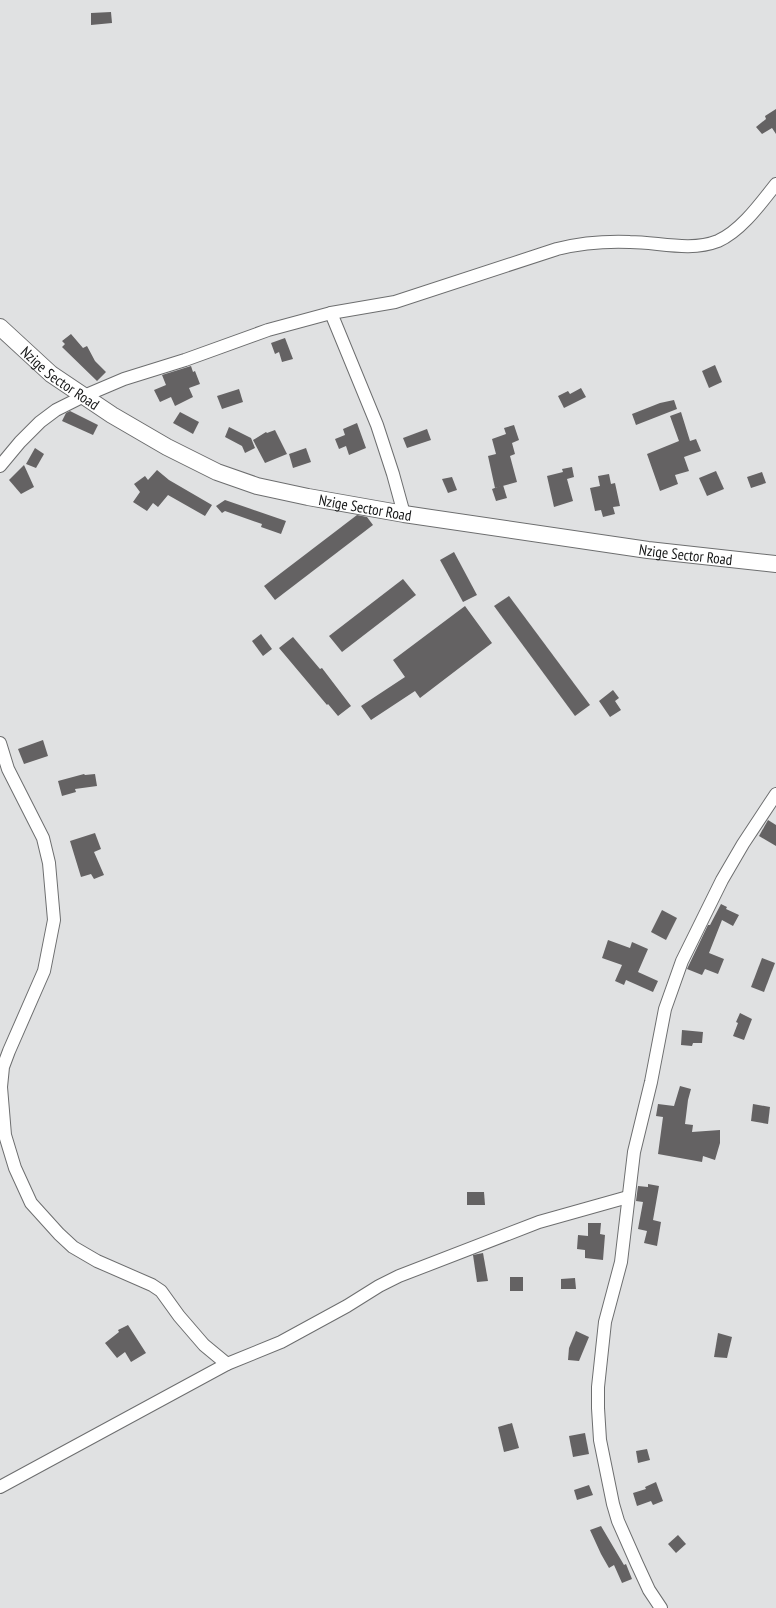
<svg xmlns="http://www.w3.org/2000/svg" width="776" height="1608" font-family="'PT Sans Narrow',sans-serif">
	<rect width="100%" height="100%" fill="#e0e1e2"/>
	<g fill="#646263">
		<path d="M111,12L112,23L91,25V13Z"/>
		<path d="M776,109V134L772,128L762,134L756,127L766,119L765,116Z"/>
		<path d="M71,334L83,348L87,346L95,361L106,372L97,381L62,347L65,344L62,341Z"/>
		<path d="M285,338L293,359L282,362L279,352L275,354L271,343Z"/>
		<path d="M715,365L722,382L709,388L702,371Z"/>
		<path d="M191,366L193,372L195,371L200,384L189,388L193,397L175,406L171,397L160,402L154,390L166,385L162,375Z"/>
		<path d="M581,388L586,397L564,408L558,396L568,391L570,394Z"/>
		<path d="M239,389L243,402L222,409L217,396Z"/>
		<path d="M674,400L677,409L636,425L632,414L660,403Z"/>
		<path d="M70,411L98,425L93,435L62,421L66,413Z"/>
		<path d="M180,412L199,422L193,434L173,423Z"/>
		<path d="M681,412L690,441L696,439L701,451L684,457L689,471L675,475L678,484L660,491L647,454L679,441L670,416Z"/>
		<path d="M357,423L366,448L349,455L346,446L339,449L335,439L345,435L343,429Z"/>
		<path d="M514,425L519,440L512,443L515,454L510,456L517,482L495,488L488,456L496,454L492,439L506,434L504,428Z"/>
		<path d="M229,427L251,438L255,448L245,453L242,446L225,437Z"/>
		<path d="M427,429L431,440L407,448L403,438Z"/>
		<path d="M275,430L287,454L265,463L253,440L266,432L267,433Z"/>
		<path d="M35,448L44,454L36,468L26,464Z"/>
		<path d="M306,448L311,462L293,468L289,454Z"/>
		<path d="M24,465L34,487L21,494L9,480Z"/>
		<path d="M572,467L574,477L567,479L573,501L554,507L547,476L563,472L562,469Z"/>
		<path d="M157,470L169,480L212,505L205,516L168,495L158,507L153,503L147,511L133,502L140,492L134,484L145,476L148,480Z"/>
		<path d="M716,471L724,489L707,496L699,478Z"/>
		<path d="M762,472L766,483L751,488L747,477Z"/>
		<path d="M609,474L611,484L615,483L620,506L613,507L615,514L603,517L601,510L595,511L590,488L600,486L598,476Z"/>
		<path d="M452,477L457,490L448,493L442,479Z"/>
		<path d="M503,485L507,498L496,501L492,489Z"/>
		<path d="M225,500L286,521L281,534L261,527L262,524L225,511L222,513L216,506Z"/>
		<path d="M357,515L367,517L373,525L275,600L264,586Z"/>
		<path d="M454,552L477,595L463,602L440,560Z"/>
		<path d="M403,579L416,595L342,652L329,636Z"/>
		<path d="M509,596L590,705L575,716L494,606Z"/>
		<path d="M465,606L492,643L420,698L415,691L371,720L361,706L405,677L393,660Z"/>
		<path d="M261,634L272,649L263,656L252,641Z"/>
		<path d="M293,637L320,669L322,668L351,706L338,716L328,704L327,705L279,648Z"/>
		<path d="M613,690L619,698L615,701L621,710L610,717L599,701Z"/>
		<path d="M43,740L48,756L24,764L18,749Z"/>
		<path d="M84,774L85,775L95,774L97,786L75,789L76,792L62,796L58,781Z"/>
		<path d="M768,820L776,825V846L759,836Z"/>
		<path d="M95,833L101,849L94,852L104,875L94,879L91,874L81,877L70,841Z"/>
		<path d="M721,904L727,907L726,909L739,915L733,926L722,920L709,953L724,959L718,974L705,969L702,975L687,969L708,925H710Z"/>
		<path d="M662,910L677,918L666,940L651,932Z"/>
		<path d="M608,940L630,948L632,942L648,949L638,972L658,981L653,992L626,980L624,985L615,981L622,965L602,958Z"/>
		<path d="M762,958L775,963L764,992L751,987Z"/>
		<path d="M740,1013L752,1019L744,1040L733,1036L738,1023L736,1022Z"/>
		<path d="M682,1030L703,1032L702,1043H693L692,1046L681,1045Z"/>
		<path d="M680,1086L691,1089L688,1100L685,1124L693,1125L692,1132L720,1130V1143L715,1160L703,1156L702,1162L658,1154L663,1117L656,1116L658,1104L674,1106Z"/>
		<path d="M753,1104L770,1107L768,1124L751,1121Z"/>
		<path d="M648,1184L659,1186L653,1220L661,1222L657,1246L644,1243L647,1231L638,1229L643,1202L636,1201L638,1186L648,1187Z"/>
		<path d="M467,1192H484L485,1205H467Z"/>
		<path d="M588,1223H601L600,1234L605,1235L603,1260L585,1258V1250L577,1249L578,1235L588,1236Z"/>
		<path d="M483,1253L488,1281L477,1282L473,1255Z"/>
		<rect x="510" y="1277" width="13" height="14"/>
		<path d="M575,1278L576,1289H561V1279Z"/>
		<path d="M128,1325L146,1353L131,1362L125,1352L117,1358L105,1343L119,1332L118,1330Z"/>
		<path d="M576,1331L589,1337L579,1361L568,1360L569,1348Z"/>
		<path d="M718,1333L732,1337L727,1358L714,1357Z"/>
		<path d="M512,1423L519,1448L504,1452L498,1427Z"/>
		<path d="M585,1433L589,1454L573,1457L569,1436Z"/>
		<path d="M647,1449L650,1460L638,1463L636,1451Z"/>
		<path d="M656,1482L663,1501L653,1505L651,1501L637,1506L633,1493L646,1489L645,1487Z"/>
		<path d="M589,1485L593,1495L577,1500L574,1490Z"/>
		<path d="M601,1526L624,1565L626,1564L632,1579L622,1583L614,1565L609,1568L601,1554L590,1530Z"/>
		<path d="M678,1535L686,1544L676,1553L668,1544Z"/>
	</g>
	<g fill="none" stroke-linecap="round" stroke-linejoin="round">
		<defs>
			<g id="minor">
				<path d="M331,313L377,425L393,474L404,514"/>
				<path d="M0,466L20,442L40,422L56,410L84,396L124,379L185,360L268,330L331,313L395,302L557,249C581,243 605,241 630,242C658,242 690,252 718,241C741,231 761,203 776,184"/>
				<path d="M0,743L8,769L43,838L49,863L54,920L44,971L9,1051L3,1067L1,1087L5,1135L15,1168L31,1203L59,1234L73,1247L97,1261L152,1285L161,1291L179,1316L204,1345L227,1364"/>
				<path d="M0,1487L227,1364L281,1342L347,1306L379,1286L399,1276L539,1222L628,1197"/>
				<path d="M661,1608L649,1590L637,1564L618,1521L613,1504L600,1440L598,1408V1387L605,1322L621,1262L634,1152L651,1082L665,1009L682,961L722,880L743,844L776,794"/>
			</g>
			<g id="secondary">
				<path id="s1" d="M0,327L51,374L112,415L167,447L217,472L257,486L308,497L404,514L648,550L776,564"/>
			</g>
		</defs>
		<use href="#minor" stroke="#6d6e6f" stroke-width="14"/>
		<use href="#secondary" stroke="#6d6e6f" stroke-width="18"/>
		<use href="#minor" stroke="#fff" stroke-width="12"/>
		<use href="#secondary" stroke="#fff" stroke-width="16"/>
	</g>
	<g text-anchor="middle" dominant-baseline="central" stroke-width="4" stroke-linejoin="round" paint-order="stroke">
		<g font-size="15" fill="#161717" stroke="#edeeef">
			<text stroke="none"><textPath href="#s1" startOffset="79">Nzige Sector Road</textPath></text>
			<text stroke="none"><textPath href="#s1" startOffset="415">Nzige Sector Road</textPath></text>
			<text stroke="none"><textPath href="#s1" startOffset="739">Nzige Sector Road</textPath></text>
		</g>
	</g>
</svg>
